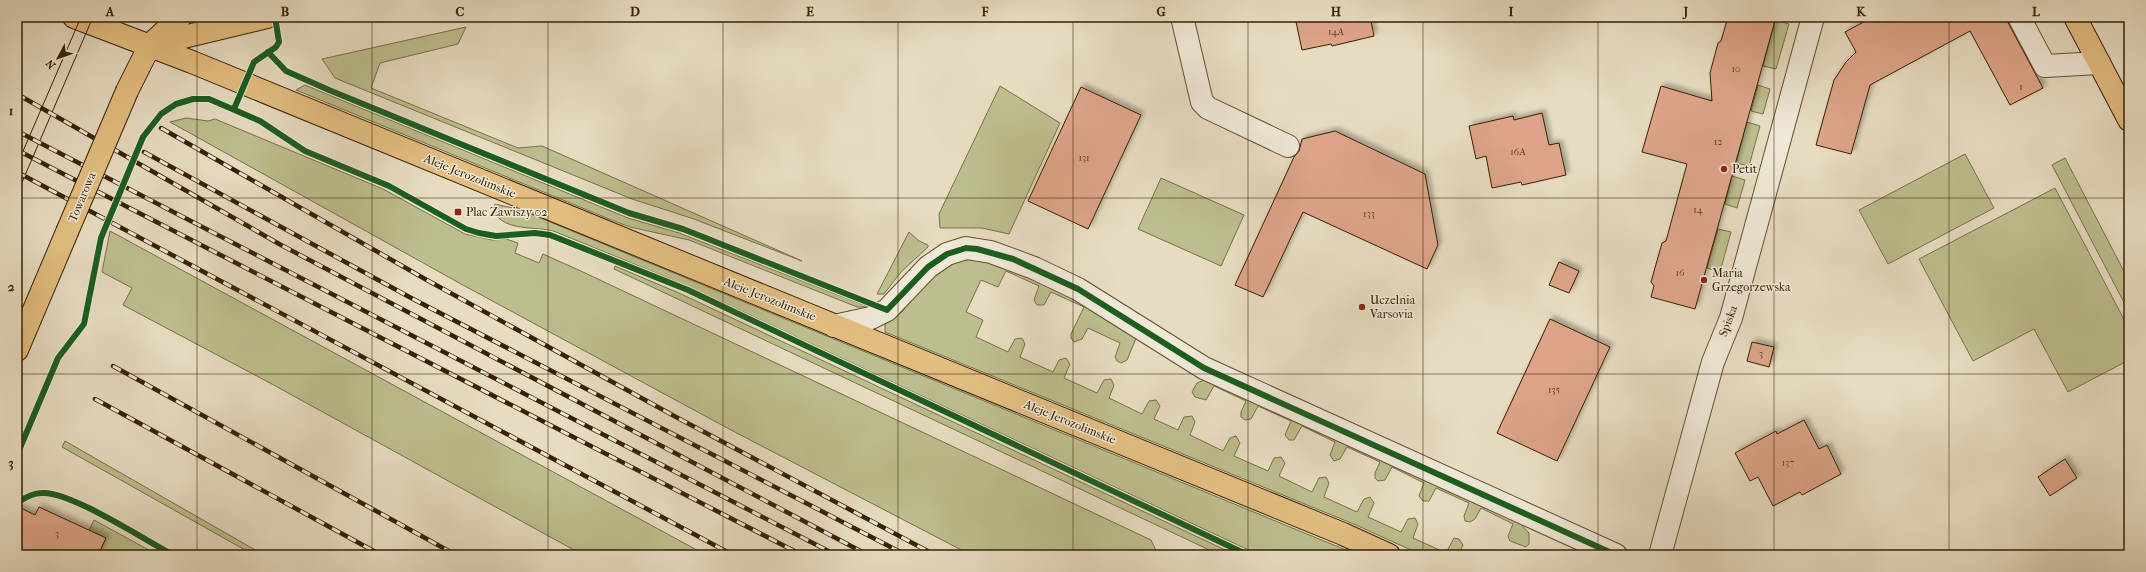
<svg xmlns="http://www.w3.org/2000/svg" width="2146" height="572" font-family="'IM FELL French Canon',serif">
	<defs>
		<filter id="shadow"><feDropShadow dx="3.5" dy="-3.5" stdDeviation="2" flood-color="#0004"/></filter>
	</defs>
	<rect width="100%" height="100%" fill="#e7dcc2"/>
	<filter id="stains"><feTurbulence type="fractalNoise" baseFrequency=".005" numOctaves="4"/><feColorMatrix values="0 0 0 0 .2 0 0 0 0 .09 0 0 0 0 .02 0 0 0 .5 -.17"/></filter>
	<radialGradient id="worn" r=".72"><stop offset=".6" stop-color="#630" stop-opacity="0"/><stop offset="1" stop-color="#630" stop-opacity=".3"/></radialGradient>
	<g fill="#bdbe8e" stroke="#7a7047">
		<path d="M1775,20L1789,24L1776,69L1763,66Z"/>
		<path d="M466,27L458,44L380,63L371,88L518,148L542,146L802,261L694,219L632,199L335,78L322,59Z"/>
		<path d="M305,85L628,218L679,233L869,307H857L847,303L689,240L630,227L609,219L296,90Z"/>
		<path d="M1758,85L1770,89L1763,114L1751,111Z"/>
		<path d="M1000,86L1060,123L1009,234L982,228H940L939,214Z"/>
		<path d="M186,118L208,121L215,119L383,189L465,234L492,240L506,239L518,243L515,253L539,263L543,254L583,272L1151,540L1158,555H971L731,430L461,284L170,122Z"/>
		<path d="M1747,122L1760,126L1749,166L1736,163Z"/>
		<path d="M1965,154L1994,208L1888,264L1859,210Z"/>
		<path d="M2065,158L2129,281V312L2052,165Z"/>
		<path d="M1732,176L1745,180L1737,208L1725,204Z"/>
		<path d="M1161,178L1244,215L1221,266L1138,229Z"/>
		<path d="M2055,188L2129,329V360L2068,392L2034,329L1973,361L1919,259Z"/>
		<path d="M495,204L521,210L1358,555H1259L735,308L673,280L556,232C535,225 506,233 493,211Z"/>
		<path d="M1718,229L1731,232L1720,272L1707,268Z"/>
		<path d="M110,231L706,555H583L270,383L123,305L132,288L102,272Z"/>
		<path d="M909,232L919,241L928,245V247L901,272L884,294H877Z"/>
		<path d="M965,259H979L1066,292L1137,336L1127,360L1121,363L1117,361L1115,357L1120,343L1088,328L1082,339L1074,342L1071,338V334L1084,307L1051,292L1044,305H1037L1034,300L1039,286L1006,271L998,287L981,280L966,312L983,320L976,337L1008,352L1015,339L1022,338L1025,344L1020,357L1053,372L1059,360L1066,358L1070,364L1064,378L1097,393L1104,380L1111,379L1114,385L1109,398L1142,414L1149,401L1156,400L1160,406L1154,419L1178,430L1184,417L1192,416L1195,422L1190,435L1223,451L1230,438L1236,436L1240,443L1234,456L1268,471L1274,458L1281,457L1285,463L1279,476L1312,492L1319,478L1326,477L1329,483L1324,497L1357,512L1364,499L1370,497L1374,503L1368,517L1401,532L1408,519L1415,518L1418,524L1413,538L1446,553L1454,538L1459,539L1463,545L1458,555H1422L1356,525L885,332V324L902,312L918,290L946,265Z"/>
		<path d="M615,266L681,294L1236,555H1220L614,269Z"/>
		<path d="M1204,380L1518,521L1529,533V544L1526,547L1510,541L1508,536L1513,524L1481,508L1475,519L1470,522L1465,521L1464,516L1469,503L1436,488L1429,501H1423L1419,496L1424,483L1392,467L1385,480L1378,481L1375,478V473L1380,462L1347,447L1340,459L1334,461L1330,455L1335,442L1302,426L1294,440H1289L1285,435L1291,421L1258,406L1251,419L1245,420L1241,417V412L1246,401L1214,386L1206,400L1195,397L1192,392L1197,383Z"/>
		<path d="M65,441L264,555H254L62,447Z"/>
		<path d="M94,520L158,555H98L106,538L89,530Z"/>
	</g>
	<g fill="#dda488" stroke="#372100" filter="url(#shadow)">
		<path d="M1295,17H1370L1374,36L1332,46L1331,44L1302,50Z"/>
		<path d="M1728,17H1776L1695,309L1651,297L1654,286L1651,282L1662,243L1666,241L1687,164L1642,152L1661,86L1712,101L1710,73L1718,43L1721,41Z"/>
		<path d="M1873,17H2005L2043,88L2010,105L1970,31L1870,85L1851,154L1816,145L1834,80L1846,62L1856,52L1845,32Z"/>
		<path d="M1081,87L1141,115L1088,229L1028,201Z"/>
		<path d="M1542,113L1549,145L1559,143L1566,175L1522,185L1521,182L1492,188L1486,156L1476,159L1469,126L1513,116L1514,120Z"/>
		<path d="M1335,131L1425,174L1438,245L1427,269L1303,212L1263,297L1235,285L1294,157L1299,151L1302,139Z"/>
		<path d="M1559,262L1579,271L1569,293L1549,285Z"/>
		<path d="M1550,319L1610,347L1557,461L1497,433Z"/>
		<path d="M1752,342L1774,347L1769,367L1747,361Z"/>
		<path d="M1804,420L1819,449L1827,445L1841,474L1802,495L1800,492L1773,506L1758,477L1750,481L1735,453L1776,431L1777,434Z"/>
		<path d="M2065,459L2077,478L2050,496L2038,477Z"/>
		<path d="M17,506L35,515L39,507L106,538L98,555H17Z"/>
	</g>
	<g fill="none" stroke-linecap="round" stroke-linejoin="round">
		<defs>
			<g id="minor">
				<path d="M1182,17L1202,102L1208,108L1288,146"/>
				<path d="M2019,17L2045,66L2099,63"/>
				<path d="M834,326L871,318L887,310L928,267L947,254L966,248L991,252L1034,268L1078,289L1204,368L1616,555"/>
				<path d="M1660,555L1713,362L1731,318L1813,17"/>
			</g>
			<g id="major">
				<path d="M74,17L192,62L1343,534L1389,555"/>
				<path d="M2075,17L2129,120"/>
				<path d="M150,45L267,17"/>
				<path d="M127,91L150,45L180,17"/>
				<path d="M17,350L67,232"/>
			</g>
		</defs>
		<use href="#minor" stroke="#635030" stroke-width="24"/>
		<use href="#major" stroke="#372100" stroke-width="24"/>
		<use href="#minor" stroke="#efe8d7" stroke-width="22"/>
		<use href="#major" stroke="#e4be81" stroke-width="22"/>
		<g stroke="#372100" stroke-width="1">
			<path d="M17,165L81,17"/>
			<path d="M17,194L93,17"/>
		</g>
		<defs>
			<g id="rail">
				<path d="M17,94L281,245L868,555"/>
				<path d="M161,128L425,279L676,417L935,555"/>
				<path d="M17,131L836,555"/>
				<path d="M17,150L802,555"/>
				<path d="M144,152L413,299L906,555"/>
				<path d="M17,172L733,555"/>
				<path d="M113,366L456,555"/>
				<path d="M95,399L381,555"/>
			</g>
		</defs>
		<use href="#rail" stroke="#372100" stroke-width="4.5"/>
		<use href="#rail" stroke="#efe8d7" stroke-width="3" stroke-dasharray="9" stroke-linecap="butt"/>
		<defs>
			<path id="major-bridge" d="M67,232L127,91"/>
		</defs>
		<use href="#major-bridge" stroke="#372100" stroke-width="24" stroke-linecap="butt"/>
		<use href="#major-bridge" stroke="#e4be81" stroke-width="22"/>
		<defs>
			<g id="cycleway">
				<path d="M268,52L286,71L329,90L629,213L683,229L887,310L928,267L947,254L966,248L977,249L1013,259L1078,289L1204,368L1616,555"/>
				<path d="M234,109L254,62L276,47L279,42L275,17"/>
				<path d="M17,455L58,358L84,324L101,238L143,137L161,114L176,104L193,99H209L260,121L305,151L389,186L466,229L479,233L496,236L535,233L550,235L688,290L1248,555"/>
				<path d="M17,503C24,498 33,493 42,493C70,491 145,540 173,555"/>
			</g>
		</defs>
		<use href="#cycleway" stroke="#efe8d7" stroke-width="8"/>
		<use href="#cycleway" stroke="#1b5e20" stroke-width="6"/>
	</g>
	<path fill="none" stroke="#372100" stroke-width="1" stroke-opacity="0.55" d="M197,17V555M372,17V555M548,17V555M723,17V555M898,17V555M1073,17V555M1248,17V555M1423,17V555M1598,17V555M1774,17V555M1949,17V555M17,198H2129M17,374H2129"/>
	<g fill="#8f2418" stroke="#efe8d7" stroke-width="1.5">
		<circle cx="1724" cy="169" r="4"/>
		<rect x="454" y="208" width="8" height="8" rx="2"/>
		<circle cx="1704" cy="280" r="4"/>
		<circle cx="1362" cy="307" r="4"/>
	</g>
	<g text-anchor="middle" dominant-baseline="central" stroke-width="3" stroke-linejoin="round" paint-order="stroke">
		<g font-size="10" fill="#604222">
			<text x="1336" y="32">14A</text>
			<text x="1736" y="69">10</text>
			<text x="2021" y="87">1</text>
			<text x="1718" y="142">12</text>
			<text x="1518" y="152">16A</text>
			<text x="1084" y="158">131</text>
			<text x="1698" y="210">14</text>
			<text x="1369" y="214">133</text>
			<text x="1680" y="273">16</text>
			<text x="1761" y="354">3</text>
			<text x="1554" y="390">135</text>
			<text x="1788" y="463">137</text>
			<text x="57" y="534">3</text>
		</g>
		<g font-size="12" fill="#372100" stroke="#efe8d7" text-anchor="start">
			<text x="1732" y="169">Petit</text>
			<text x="466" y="212">Plac Zawiszy 02</text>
			<text x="1712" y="273">Maria<tspan x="1712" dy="14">Grzegorzewska</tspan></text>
			<text x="1370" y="300">Uczelnia<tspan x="1370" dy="14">Varsovia</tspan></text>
		</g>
		<g font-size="12" fill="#372100" stroke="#efe8d7">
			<text transform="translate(470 176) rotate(22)">Aleje Jerozolimskie</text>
			<text transform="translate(82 197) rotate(-67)">Towarowa</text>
			<text transform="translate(770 299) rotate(22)">Aleje Jerozolimskie</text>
			<text transform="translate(1728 321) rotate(-69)">Spiska</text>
			<text transform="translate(1070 422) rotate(22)">Aleje Jerozolimskie</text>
		</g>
	</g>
	<rect width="2146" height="572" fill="none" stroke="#e7dcc2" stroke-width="44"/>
	<g transform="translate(58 58) rotate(229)" stroke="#efe8d7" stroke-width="3" paint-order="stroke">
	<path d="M0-3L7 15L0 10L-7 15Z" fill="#372100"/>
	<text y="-6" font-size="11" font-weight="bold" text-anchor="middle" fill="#372100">N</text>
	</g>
	<rect x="22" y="22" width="2102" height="528" fill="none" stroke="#372100" stroke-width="1.5"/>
	<g font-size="13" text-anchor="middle" font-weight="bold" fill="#372100">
		<text x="110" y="16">A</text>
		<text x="285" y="16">B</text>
		<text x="460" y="16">C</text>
		<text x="635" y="16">D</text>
		<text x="810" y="16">E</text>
		<text x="985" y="16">F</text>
		<text x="1161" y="16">G</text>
		<text x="1336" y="16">H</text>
		<text x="1511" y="16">I</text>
		<text x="1686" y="16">J</text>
		<text x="1861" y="16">K</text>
		<text x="2036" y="16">L</text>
		<text x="11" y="115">1</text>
		<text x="11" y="291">2</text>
		<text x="11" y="467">3</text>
	</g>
	<rect width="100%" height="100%" filter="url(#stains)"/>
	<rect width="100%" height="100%" fill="url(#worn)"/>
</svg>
